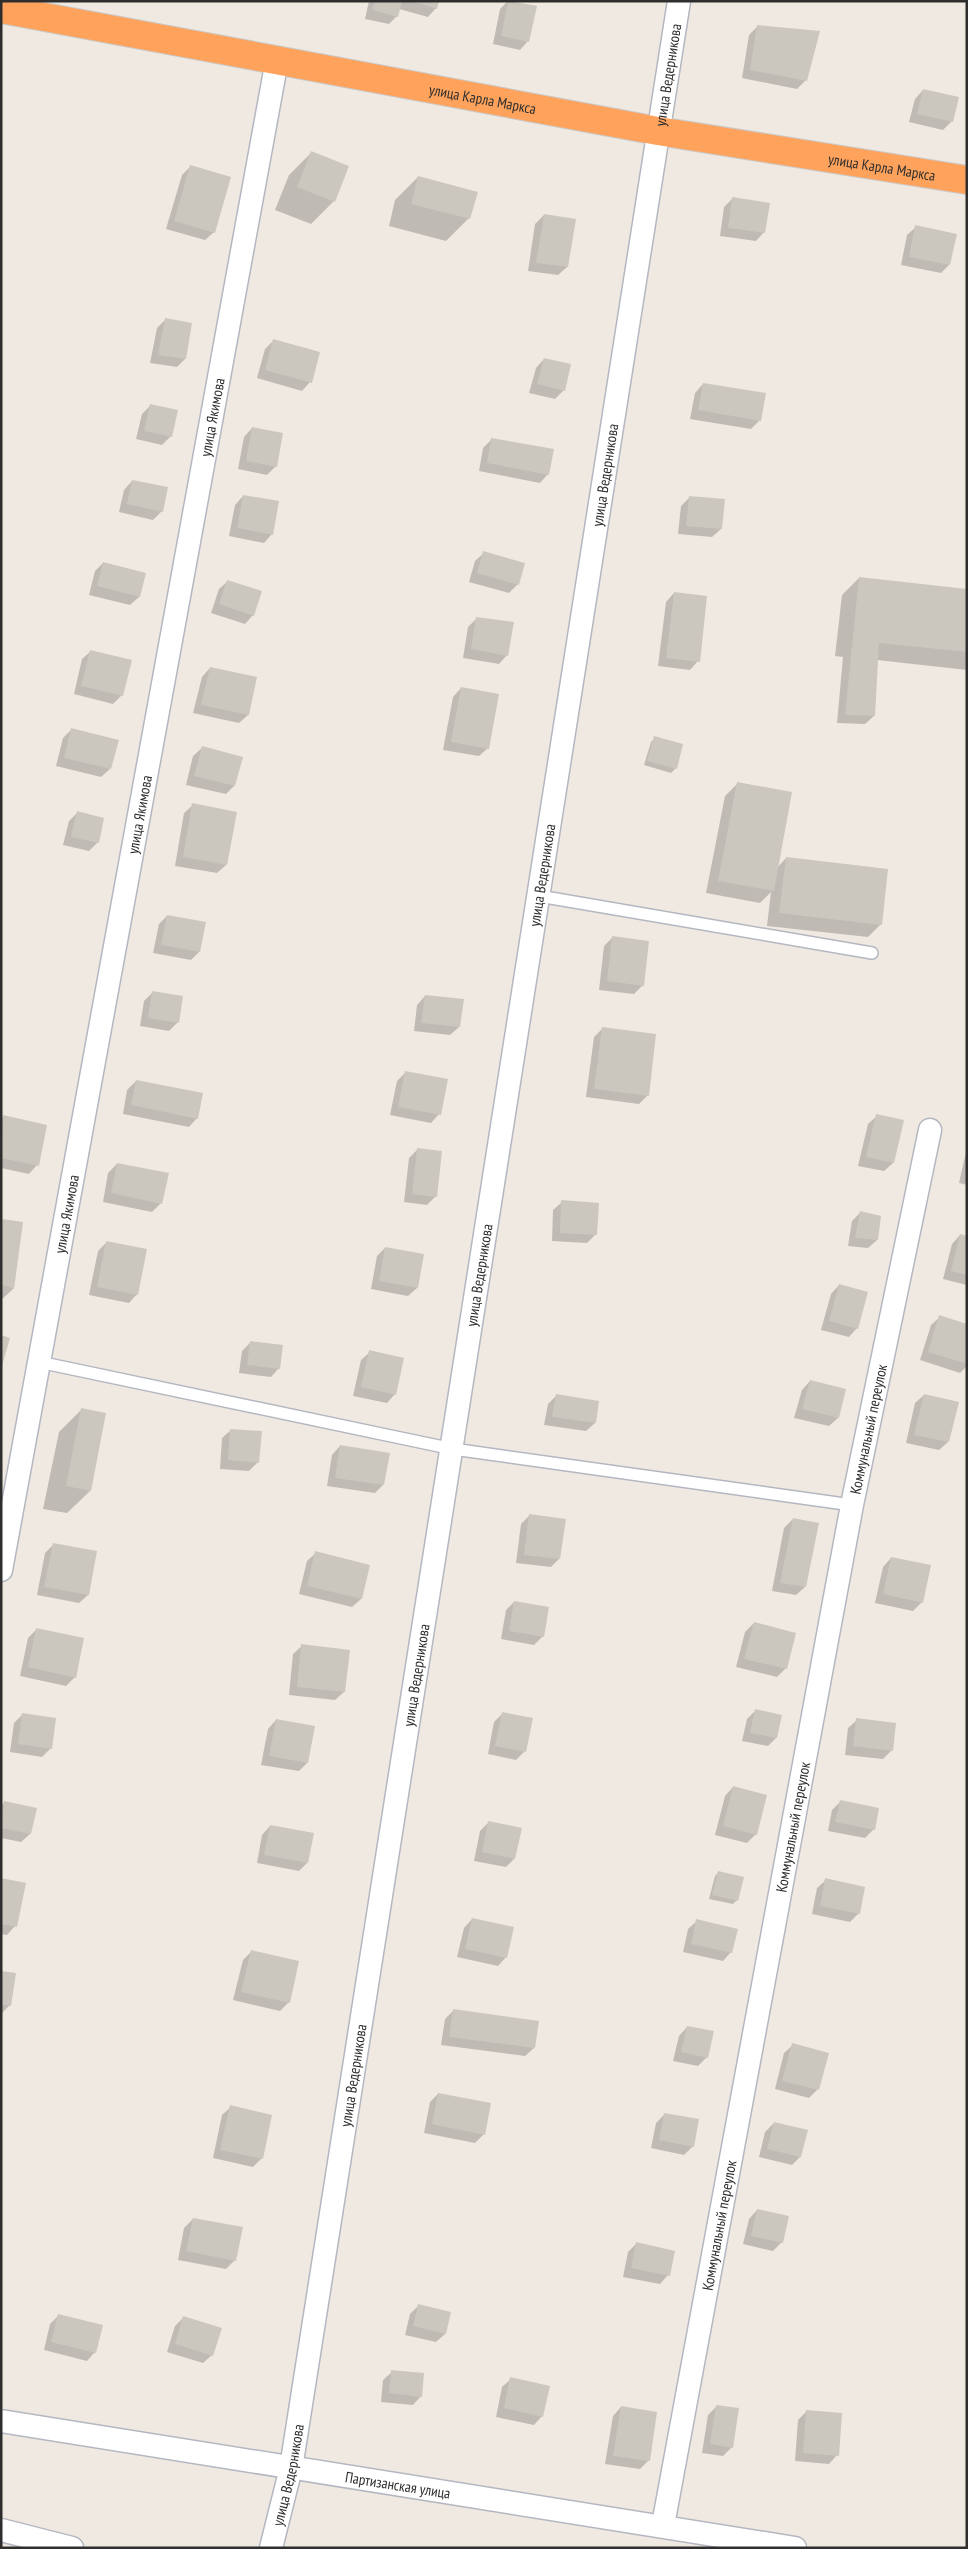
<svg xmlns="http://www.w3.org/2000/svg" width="968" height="2549" font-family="'PT Sans Narrow',sans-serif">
	<rect width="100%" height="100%" fill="#efe9e1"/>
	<g fill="#0003">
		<path d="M369,1H438L436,8L428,17L399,9L397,16L389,24L365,19Z"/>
		<path d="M508,1L536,6L528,41L520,50L493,44L500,9Z"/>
		<path d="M758,26L806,80L797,89L742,78L749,35Z"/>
		<path d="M923,90L952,121L943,130L909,122L915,99Z"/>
		<path d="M312,152L334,201L311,224L275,210L289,175Z"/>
		<path d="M191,166L214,232L205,240L166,229L182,175Z"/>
		<path d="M418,177L469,218L446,241L389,226L395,200Z"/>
		<path d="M732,199L764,232L756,241L720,236L724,207Z"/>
		<path d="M544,215L574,220L567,267L558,275L528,271L535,224Z"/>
		<path d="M916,227L949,265L941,273L901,265L907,235Z"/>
		<path d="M165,320L185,359L177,367L150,363L157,328Z"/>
		<path d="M274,340L310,382L302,391L257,378L265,349Z"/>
		<path d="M544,359L564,390L555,399L529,393L536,368Z"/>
		<path d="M703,384L760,420L751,429L690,419L695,393Z"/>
		<path d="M151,405L171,436L162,445L136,439L142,414Z"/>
		<path d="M252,428L276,466L267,475L238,469L244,437Z"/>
		<path d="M492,439L548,474L540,483L479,471L483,448Z"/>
		<path d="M132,481L162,511L153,520L119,512L124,490Z"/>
		<path d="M243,496L272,534L264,543L229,536L235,505Z"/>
		<path d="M690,497L721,529L712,537L678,534L681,506Z"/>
		<path d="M484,553L518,584L509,593L469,582L475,561Z"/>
		<path d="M103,563L139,597L130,605L89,595L95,571Z"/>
		<path d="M859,578L967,590V670L877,660L874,716L865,724L837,723L843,657L835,656L842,595Z"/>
		<path d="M228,581L253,615L245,624L211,613L219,589Z"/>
		<path d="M674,593L698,661L690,670L658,666L666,602Z"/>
		<path d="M477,618L507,655L499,664L463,658L468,627Z"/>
		<path d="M91,651L122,695L113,704L74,694L82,659Z"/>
		<path d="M210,668L248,715L239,723L193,713L202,677Z"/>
		<path d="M461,688L488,748L479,756L443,750L453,697Z"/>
		<path d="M71,730L110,769L101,777L56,766L63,738Z"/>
		<path d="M655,738L682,745L675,769L671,773L644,765L651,742Z"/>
		<path d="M202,748L241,758L234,786L226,794L186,785L193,756Z"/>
		<path d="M738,783L777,868L786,858L881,924L868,937L767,926L771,892L760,903L706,893L725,796Z"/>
		<path d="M193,805L226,865L217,873L175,866L184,813Z"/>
		<path d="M77,813L98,842L89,851L63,845L69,821Z"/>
		<path d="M167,916L199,952L191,960L153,953L159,924Z"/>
		<path d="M612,938L643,985L634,994L599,990L604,946Z"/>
		<path d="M152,993L178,1022L169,1031L140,1026L144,1001Z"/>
		<path d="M425,996L459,1027L450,1035L414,1031L417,1005Z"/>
		<path d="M602,1029L648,1095L639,1104L586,1097L594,1037Z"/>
		<path d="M406,1072L439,1114L431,1123L390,1115L397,1081Z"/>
		<path d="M136,1081L197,1118L189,1127L123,1114L127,1090Z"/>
		<path d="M877,1116L893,1163L884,1171L858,1166L868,1124Z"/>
		<path d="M3,1117L37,1165L29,1174L1,1168V1119Z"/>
		<path d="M967,1147V1185L959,1183Z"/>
		<path d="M417,1150L436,1196L427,1205L404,1202L409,1158Z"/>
		<path d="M117,1164L161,1203L152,1212L103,1202L108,1173Z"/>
		<path d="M562,1202L596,1234L587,1243L552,1241L553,1210Z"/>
		<path d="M860,1213L877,1240L868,1248L848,1246L852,1221Z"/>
		<path d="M3,1221L22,1223L13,1289L1,1300Z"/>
		<path d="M960,1235L967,1237V1285L943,1279L952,1244Z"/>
		<path d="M106,1243L137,1294L129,1303L89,1295L98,1251Z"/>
		<path d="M385,1248L417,1288L408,1296L371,1289L377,1256Z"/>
		<path d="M839,1285L857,1328L849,1337L821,1330L831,1294Z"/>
		<path d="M940,1317L967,1325V1366L960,1373L920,1360L931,1325Z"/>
		<path d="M251,1342L279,1368L271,1377L239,1373L242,1351Z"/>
		<path d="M370,1352L395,1394L387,1403L353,1396L361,1360Z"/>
		<path d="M810,1381L838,1418L829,1426L794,1418L802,1390Z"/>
		<path d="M924,1395L948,1442L939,1450L906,1443L915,1403Z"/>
		<path d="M556,1396L598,1402L595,1423L586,1431L544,1425L548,1404Z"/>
		<path d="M81,1410L90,1491L67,1513L43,1509L59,1432Z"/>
		<path d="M231,1430L258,1462L249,1471L220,1469L222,1438Z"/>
		<path d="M340,1446L383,1485L375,1493L327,1486L332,1455Z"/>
		<path d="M529,1516L559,1559L551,1567L516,1563L521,1524Z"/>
		<path d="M793,1519L805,1587L796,1595L772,1591L784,1528Z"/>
		<path d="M54,1544L88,1595L79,1603L37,1595L45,1553Z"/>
		<path d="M316,1553L361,1599L352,1607L299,1594L307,1561Z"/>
		<path d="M891,1558L922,1602L913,1611L875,1603L883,1567Z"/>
		<path d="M514,1602L543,1636L534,1645L501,1639L506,1610Z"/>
		<path d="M754,1623L795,1634L785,1669L777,1677L736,1667L745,1632Z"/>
		<path d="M37,1629L75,1677L66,1686L20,1676L28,1638Z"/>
		<path d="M302,1646L344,1692L335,1700L289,1695L293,1654Z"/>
		<path d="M755,1711L776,1738L768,1746L742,1741L747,1719Z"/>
		<path d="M503,1713L524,1752L516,1760L488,1754L494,1722Z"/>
		<path d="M23,1714L51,1748L42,1757L10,1752L14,1723Z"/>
		<path d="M276,1720L307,1763L299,1771L261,1765L268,1729Z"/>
		<path d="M857,1720L891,1751L883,1759L845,1755L848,1728Z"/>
		<path d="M733,1787L756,1834L747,1843L715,1835L725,1796Z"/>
		<path d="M5,1802L30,1834L21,1842L1,1838V1806Z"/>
		<path d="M840,1802L874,1829L865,1838L828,1831L832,1810Z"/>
		<path d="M489,1822L514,1859L506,1867L474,1861L480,1831Z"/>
		<path d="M270,1826L307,1863L299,1871L257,1863L262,1835Z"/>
		<path d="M719,1872L737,1900L733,1904L709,1899L715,1876Z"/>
		<path d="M1,1879L15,1926L7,1935L1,1934Z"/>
		<path d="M826,1880L859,1913L850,1922L812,1914L817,1888Z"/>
		<path d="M472,1919L506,1957L498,1966L457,1957L464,1928Z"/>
		<path d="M697,1921L731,1952L723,1961L683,1952L688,1929Z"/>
		<path d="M251,1952L289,2002L280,2011L233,2000L243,1960Z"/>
		<path d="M1,1973L10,2005L1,2014Z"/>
		<path d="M454,2010L534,2048L525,2056L441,2045L445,2019Z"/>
		<path d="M687,2027L707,2057L698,2066L673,2061L679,2036Z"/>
		<path d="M793,2045L817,2090L809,2098L775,2089L784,2053Z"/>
		<path d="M438,2094L484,2134L475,2143L424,2133L430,2102Z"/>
		<path d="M231,2107L271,2116L261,2159L253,2167L213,2158L222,2115Z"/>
		<path d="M665,2114L693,2146L684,2155L651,2148L656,2123Z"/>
		<path d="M774,2123L800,2157L792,2165L759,2157L765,2132Z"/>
		<path d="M757,2210L782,2242L773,2251L743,2244L749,2219Z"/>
		<path d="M193,2219L235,2260L226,2269L178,2260L184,2228Z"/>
		<path d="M636,2244L668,2275L660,2284L623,2277L628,2252Z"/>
		<path d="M419,2305L450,2313L445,2334L436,2342L405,2335L410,2314Z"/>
		<path d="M59,2315L95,2352L87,2361L44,2350L50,2324Z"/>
		<path d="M184,2317L212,2355L203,2363L167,2352L175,2326Z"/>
		<path d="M392,2372L421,2396L413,2405L381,2402L383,2380Z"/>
		<path d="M511,2379L542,2416L534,2425L496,2417L502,2387Z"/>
		<path d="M717,2406L732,2447L723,2456L702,2453L708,2415Z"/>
		<path d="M621,2407L648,2461L640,2469L605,2464L613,2416Z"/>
		<path d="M807,2411L837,2455L829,2464L795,2461L798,2420Z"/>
	</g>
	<g fill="#cbc7bf">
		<path d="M375,1H402L398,17L372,10Z"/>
		<path d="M412,1H439L437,9Z"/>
		<path d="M508,1L537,6L529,42L501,36Z"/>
		<path d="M757,25L820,31L807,81L750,70Z"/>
		<path d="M923,89L959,97L953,122L917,114Z"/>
		<path d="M311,151L349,166L335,202L297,187Z"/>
		<path d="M190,165L231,177L215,233L174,221Z"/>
		<path d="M418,176L478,192L470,219L411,204Z"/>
		<path d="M732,197L770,203L765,233L728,228Z"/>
		<path d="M544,214L576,219L568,267L536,263Z"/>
		<path d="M915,225L957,234L950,265L909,257Z"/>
		<path d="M165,318L192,323L186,359L158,355Z"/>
		<path d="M273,339L320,352L312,383L265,370Z"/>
		<path d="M544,358L571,364L565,391L537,384Z"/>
		<path d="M703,383L766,393L761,421L698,410Z"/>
		<path d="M150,404L178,410L172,437L144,431Z"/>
		<path d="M252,427L283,433L277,467L246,461Z"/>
		<path d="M491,438L554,449L549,475L487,463Z"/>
		<path d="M132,480L168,487L163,512L127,504Z"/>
		<path d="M243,495L279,501L273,535L237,528Z"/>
		<path d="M689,496L725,499L722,529L686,526Z"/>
		<path d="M483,551L525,563L519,585L477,573Z"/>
		<path d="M103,562L146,573L140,597L97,586Z"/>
		<path d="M859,577L967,589V652L879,643L875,716L845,715Z"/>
		<path d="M227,580L262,591L254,616L219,604Z"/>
		<path d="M674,592L707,596L700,662L666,658Z"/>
		<path d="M476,617L514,622L508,656L471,649Z"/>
		<path d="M90,650L132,660L123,696L81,686Z"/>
		<path d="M210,667L257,677L249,715L201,705Z"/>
		<path d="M461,687L499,694L489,749L451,742Z"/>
		<path d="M71,728L119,740L111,769L64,758Z"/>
		<path d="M654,736L683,744L677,769L647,761Z"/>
		<path d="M202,746L243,757L235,786L194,776Z"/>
		<path d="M737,782L792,792L774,891L718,881Z"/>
		<path d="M192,803L237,812L227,865L183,857Z"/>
		<path d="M77,811L104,818L99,843L71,837Z"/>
		<path d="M786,857L888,869L882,925L779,913Z"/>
		<path d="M167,915L206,922L200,952L161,945Z"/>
		<path d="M612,936L649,941L644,986L607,981Z"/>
		<path d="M152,991L183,996L179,1023L148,1018Z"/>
		<path d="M425,995L464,999L460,1027L421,1023Z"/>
		<path d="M602,1027L656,1034L649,1096L594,1089Z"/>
		<path d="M405,1071L448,1079L441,1115L398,1107Z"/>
		<path d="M136,1080L203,1093L198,1119L131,1105Z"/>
		<path d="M876,1114L904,1120L894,1163L866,1157Z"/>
		<path d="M3,1115L47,1125L39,1166L1,1158Z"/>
		<path d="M417,1148L442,1151L437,1197L412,1194Z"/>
		<path d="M117,1163L169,1173L162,1204L111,1193Z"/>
		<path d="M561,1200L599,1203L597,1235L560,1233Z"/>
		<path d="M860,1211L881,1216L878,1240L855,1238Z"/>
		<path d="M2,1219L23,1222L14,1289L1,1284Z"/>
		<path d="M960,1234L967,1236V1275L951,1271Z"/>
		<path d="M106,1241L147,1249L138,1295L97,1287Z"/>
		<path d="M385,1247L424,1254L418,1288L379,1281Z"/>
		<path d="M839,1284L868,1292L858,1329L829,1321Z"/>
		<path d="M939,1315L967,1324V1364L928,1352Z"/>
		<path d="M1,1335L10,1338L2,1366H1Z"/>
		<path d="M250,1341L283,1345L280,1369L247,1365Z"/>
		<path d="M369,1350L404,1358L396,1395L361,1387Z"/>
		<path d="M810,1380L846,1389L839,1418L802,1409Z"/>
		<path d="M556,1394L599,1401L596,1423L552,1417Z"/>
		<path d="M924,1394L959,1402L949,1442L914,1435Z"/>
		<path d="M81,1408L106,1413L91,1491L66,1486Z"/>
		<path d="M230,1429L262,1431L259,1463L228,1460Z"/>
		<path d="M340,1445L390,1453L384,1485L335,1478Z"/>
		<path d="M529,1514L566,1519L560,1559L524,1555Z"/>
		<path d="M793,1518L819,1523L806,1587L780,1583Z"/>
		<path d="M53,1543L97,1551L89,1595L44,1587Z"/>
		<path d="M315,1551L370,1565L362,1599L307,1586Z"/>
		<path d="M891,1557L931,1565L923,1603L883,1594Z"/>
		<path d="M514,1601L549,1607L544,1637L509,1631Z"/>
		<path d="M754,1622L796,1633L787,1669L744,1659Z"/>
		<path d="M36,1628L84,1638L76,1678L28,1667Z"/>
		<path d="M301,1644L350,1650L345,1692L297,1687Z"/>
		<path d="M755,1709L782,1715L777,1738L750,1733Z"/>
		<path d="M502,1712L533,1718L526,1752L495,1746Z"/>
		<path d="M22,1713L56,1718L52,1749L18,1744Z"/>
		<path d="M856,1718L896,1723L893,1751L853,1746Z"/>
		<path d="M276,1719L315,1726L308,1763L269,1756Z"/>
		<path d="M733,1786L767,1795L757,1835L723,1826Z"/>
		<path d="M840,1800L879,1808L875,1830L835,1822Z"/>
		<path d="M4,1801L37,1808L31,1834L1,1828Z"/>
		<path d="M488,1821L522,1828L515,1859L482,1852Z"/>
		<path d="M270,1825L314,1833L308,1863L264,1855Z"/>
		<path d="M718,1871L744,1877L738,1901L712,1895Z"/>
		<path d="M1,1878L26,1883L17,1927L1,1924Z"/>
		<path d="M825,1878L865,1887L860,1914L820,1906Z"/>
		<path d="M472,1918L514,1927L507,1958L465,1949Z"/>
		<path d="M696,1919L738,1929L732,1953L691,1944Z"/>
		<path d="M251,1950L299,1961L290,2003L241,1992Z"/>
		<path d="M1,1971L16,1973L11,2006L1,2004Z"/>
		<path d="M453,2009L539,2021L535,2048L449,2037Z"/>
		<path d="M687,2026L714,2031L708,2058L681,2052Z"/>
		<path d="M792,2043L829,2053L819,2090L782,2081Z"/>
		<path d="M438,2093L491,2103L485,2135L432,2124Z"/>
		<path d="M230,2105L272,2115L263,2159L220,2150Z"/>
		<path d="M664,2113L699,2119L694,2147L659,2140Z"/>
		<path d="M774,2122L808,2130L801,2157L767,2149Z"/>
		<path d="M757,2209L789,2216L783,2243L751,2236Z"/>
		<path d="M193,2218L243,2227L236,2261L186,2251Z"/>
		<path d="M636,2242L675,2251L670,2276L631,2268Z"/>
		<path d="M418,2304L451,2312L446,2334L413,2326Z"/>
		<path d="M58,2314L103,2325L96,2353L51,2342Z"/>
		<path d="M183,2316L222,2328L213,2356L175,2344Z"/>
		<path d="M391,2370L424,2373L422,2397L389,2393Z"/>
		<path d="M510,2377L550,2386L543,2417L504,2408Z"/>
		<path d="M716,2405L739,2408L733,2448L710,2444Z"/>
		<path d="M621,2406L657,2412L650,2461L613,2456Z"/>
		<path d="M806,2410L842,2413L839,2456L803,2453Z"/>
	</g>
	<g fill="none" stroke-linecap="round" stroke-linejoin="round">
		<defs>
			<g id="lane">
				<path d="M539,896L872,953"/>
				<path d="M39,1362L453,1449L852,1505"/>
			</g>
			<g id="street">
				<path id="s1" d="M1,1570L277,60"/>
				<path id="s2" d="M1,2421L795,2548"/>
				<path id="s3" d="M663,2525L852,1505L930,1130"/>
				<path d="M1,2530L72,2548"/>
				<path id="s4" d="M271,2548L291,2468L679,1"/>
			</g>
			<g id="highway">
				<path id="s5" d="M1,9L658,131L967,180"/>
			</g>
		</defs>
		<use href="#lane" stroke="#b4b7c1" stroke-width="14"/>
		<use href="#street" stroke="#b4b7c1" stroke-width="25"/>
		<use href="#highway" stroke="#c9c9c9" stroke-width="30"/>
		<use href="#lane" stroke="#fff" stroke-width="11"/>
		<use href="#street" stroke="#fff" stroke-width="22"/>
		<use href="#highway" stroke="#ffa35c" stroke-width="28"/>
	</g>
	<g text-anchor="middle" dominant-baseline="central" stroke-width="4.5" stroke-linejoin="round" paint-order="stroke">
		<g font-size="15" fill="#2e2e2e" stroke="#fff">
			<text stroke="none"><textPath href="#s4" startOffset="2505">улица Ведерникова</textPath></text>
			<text stroke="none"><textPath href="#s5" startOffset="490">улица Карла Маркса</textPath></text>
			<text stroke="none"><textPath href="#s5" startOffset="895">улица Карла Маркса</textPath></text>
			<text stroke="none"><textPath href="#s1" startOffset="1172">улица Якимова</textPath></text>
			<text stroke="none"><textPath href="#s4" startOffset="2100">улица Ведерникова</textPath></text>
			<text stroke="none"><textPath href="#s1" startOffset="768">улица Якимова</textPath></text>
			<text stroke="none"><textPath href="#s4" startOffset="1695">улица Ведерникова</textPath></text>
			<text stroke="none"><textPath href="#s1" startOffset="362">улица Якимова</textPath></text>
			<text stroke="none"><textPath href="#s4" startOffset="1290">улица Ведерникова</textPath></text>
			<text stroke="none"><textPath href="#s3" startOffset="1115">Коммунальный переулок</textPath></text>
			<text stroke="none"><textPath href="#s4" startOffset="885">улица Ведерникова</textPath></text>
			<text stroke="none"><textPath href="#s3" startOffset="710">Коммунальный переулок</textPath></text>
			<text stroke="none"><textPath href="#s4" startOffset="480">улица Ведерникова</textPath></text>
			<text stroke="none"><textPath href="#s3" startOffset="305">Коммунальный переулок</textPath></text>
			<text stroke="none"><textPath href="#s4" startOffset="75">улица Ведерникова</textPath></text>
			<text stroke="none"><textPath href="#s2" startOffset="402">Партизанская улица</textPath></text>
		</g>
	</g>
	<rect width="968" height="2549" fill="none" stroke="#2e2e2e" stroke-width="5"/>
</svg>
